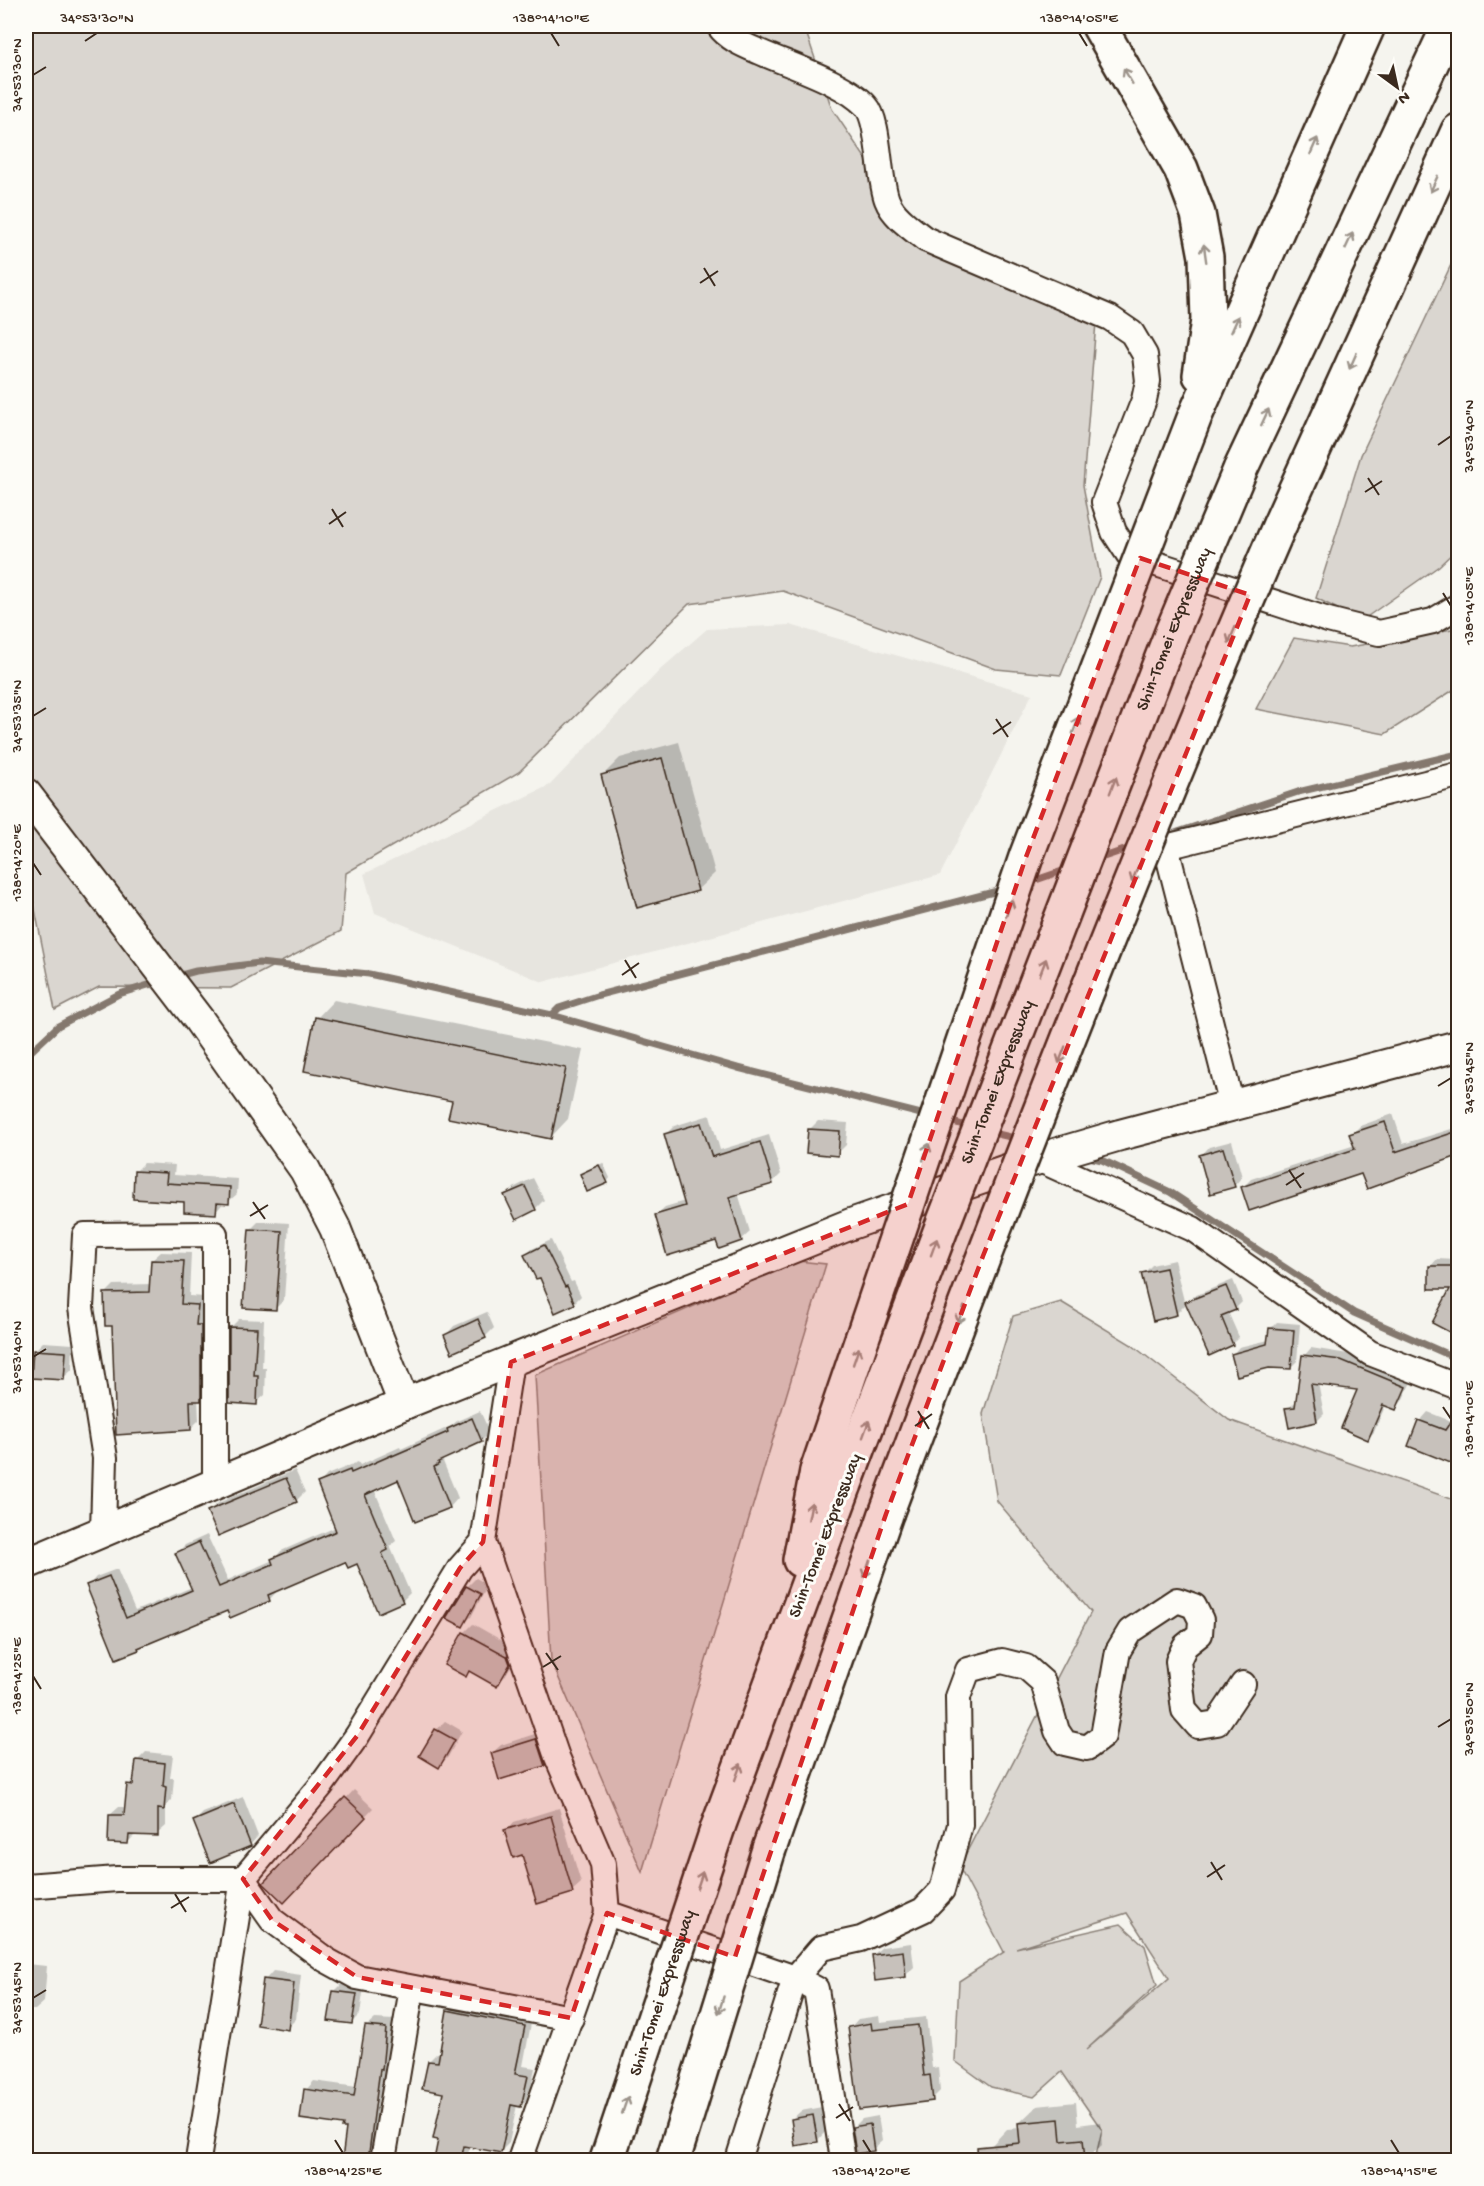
<svg xmlns="http://www.w3.org/2000/svg" width="1484" height="2186" font-family="'Gochi Hand',sans-serif">
	<rect width="100%" height="100%" fill="#f5f4ee"/>
	<filter id="ink" filterUnits="userSpaceOnUse"><feTurbulence type="fractalNoise" baseFrequency=".0167" numOctaves="2"/><feDisplacementMap in="SourceGraphic" scale="12" xChannelSelector="R" yChannelSelector="G"/><feConvolveMatrix kernelMatrix="1 2 1 2 8 2 1 2 1" color-interpolation-filters="sRGB"/></filter>
	<g filter="url(#ink)">
		<path fill="#e7e5df" d="M790,625L1032,694L940,875L543,982L375,913L364,874L550,785L661,669L707,629Z"/>
		<g fill="#dad6d0" stroke="#8a8077" stroke-width="1.5" fill-rule="evenodd">
			<path d="M26,26H804L832,109L928,251L1096,322L1083,485L1100,577L1061,675L996,669L783,591L689,604L519,772L346,873L341,931L231,988L99,987L55,1010L26,864Z"/>
			<path d="M1458,250V548L1439,566L1361,621L1316,598L1361,455Z"/>
			<path d="M1458,628V687L1385,734L1256,709L1294,638L1350,647Z"/>
			<path d="M798,1261L826,1264L642,1872L551,1660L535,1375Z"/>
			<path d="M1061,1302L1132,1345L1229,1420L1454,1500L1458,1496V2160H1095L1102,2130L1062,2072L1034,2097L991,2087L955,2061L959,1981L1004,1952L959,1867L1091,1612L997,1501L983,1414L1013,1316ZM1127,1913L1169,1978L1086,2050L1157,1985L1145,1946L1121,1924L1016,1948Z"/>
		</g>
		<g fill="#0003">
			<path d="M679,742L715,873L697,890L603,775L620,758Z"/>
			<path d="M334,1000L583,1050L568,1119L551,1137L454,1099L317,1018Z"/>
			<path d="M1393,1114L1403,1144L1458,1127V1160L1456,1161L1455,1155L1362,1172L1243,1187L1251,1179L1355,1145L1351,1135L1360,1126Z"/>
			<path d="M710,1115L720,1150L769,1135L781,1174L772,1183L738,1193L750,1232L741,1240L717,1239L656,1215L665,1207L685,1201L665,1135L674,1126Z"/>
			<path d="M818,1121L848,1123L846,1145L837,1154L809,1130Z"/>
			<path d="M1232,1141L1242,1177L1234,1186L1201,1156L1209,1147Z"/>
			<path d="M144,1163L175,1165L174,1175L238,1179L237,1194L228,1202H224L216,1212L186,1200L135,1172Z"/>
			<path d="M603,1163L610,1178L607,1182L581,1175L585,1171Z"/>
			<path d="M533,1178L544,1200L535,1209L506,1196L515,1187Z"/>
			<path d="M259,1221L289,1223L284,1300L276,1308L250,1230Z"/>
			<path d="M551,1240L571,1282L574,1281L581,1296L574,1303L540,1276L526,1255L532,1249Z"/>
			<path d="M161,1252L191,1253L189,1296L205,1297L209,1391L198,1400L199,1420L190,1429L114,1324L106,1293L114,1285L151,1284L152,1260Z"/>
			<path d="M1458,1257V1287H1430L1431,1266L1437,1259L1457,1260Z"/>
			<path d="M1174,1260L1185,1305L1176,1314L1143,1274L1152,1265Z"/>
			<path d="M1233,1280L1242,1302L1235,1309L1228,1312L1239,1337L1232,1344L1187,1303L1194,1296Z"/>
			<path d="M487,1312L494,1328L485,1337L446,1335L454,1326Z"/>
			<path d="M239,1319L264,1320L262,1368H266L265,1395L256,1403L231,1327Z"/>
			<path d="M1277,1322L1300,1324L1297,1361L1290,1368L1233,1354L1239,1347L1269,1340L1270,1329Z"/>
			<path d="M43,1342L73,1344L72,1370L63,1378L34,1351Z"/>
			<path d="M1311,1348L1348,1354L1412,1380L1402,1401L1395,1408L1386,1404L1374,1432L1367,1439L1360,1389L1318,1383L1324,1414L1317,1421L1287,1409L1297,1401L1304,1356Z"/>
			<path d="M480,1411L490,1433L481,1441L442,1459L458,1498L450,1507L416,1520L399,1478L374,1489L396,1541L390,1546L410,1593L402,1601L357,1562L346,1560L278,1590L270,1599L230,1616L228,1609L142,1645L138,1649L117,1657L88,1586L96,1577L117,1569L135,1611L192,1587L177,1553L185,1545L207,1535L228,1580L273,1560L281,1551L336,1527L319,1484L327,1475L358,1462L360,1465L400,1447L401,1449L451,1426L457,1421Z"/>
			<path d="M1428,1412L1453,1422L1458,1413L1457,1463L1420,1421Z"/>
			<path d="M295,1470L305,1492L296,1501L209,1511L218,1503Z"/>
			<path d="M476,1578L488,1585L471,1617L462,1625L467,1587Z"/>
			<path d="M473,1624L515,1648L518,1654L505,1676L496,1685L470,1670L465,1675L464,1633Z"/>
			<path d="M445,1721L462,1731L448,1757L439,1766L436,1730Z"/>
			<path d="M544,1731L553,1756L545,1765L492,1753L501,1745Z"/>
			<path d="M146,1752L173,1755L170,1778H174L172,1800L166,1806V1826L157,1834H136L128,1842L110,1815L119,1807H126L128,1785L136,1777L137,1761Z"/>
			<path d="M354,1790L373,1808L284,1901L265,1883Z"/>
			<path d="M243,1797L258,1836L250,1845L195,1821L203,1813Z"/>
			<path d="M559,1808L581,1883L572,1891L523,1853L506,1831L514,1822Z"/>
			<path d="M911,1943L914,1967L905,1976L873,1955L882,1947Z"/>
			<path d="M26,1964L47,1966L44,2002L35,2010H31L28,2041L26,2043Z"/>
			<path d="M273,1971L301,1975L296,2019L287,2028L265,1980Z"/>
			<path d="M343,1983L364,1986L360,2014L351,2023L334,1992Z"/>
			<path d="M457,2003L532,2018L523,2066L535,2068L529,2097L521,2106L517,2105L509,2143L501,2151L470,2145L467,2160H435L445,2092L429,2061L437,2053H441L449,2011Z"/>
			<path d="M879,2016L880,2022L926,2017L932,2068L938,2067L940,2091L932,2099L850,2028L858,2019Z"/>
			<path d="M375,2019L394,2020L377,2149L378,2160H343L348,2127L306,2090L314,2081L357,2087L366,2027Z"/>
			<path d="M1076,2102L1078,2125L1100,2122L1102,2145L1086,2160H991L990,2147L1007,2129L1020,2128L1019,2123L1037,2106Z"/>
			<path d="M822,2107L825,2132L817,2141L792,2119L801,2111Z"/>
			<path d="M878,2116L882,2141L873,2149L854,2127L862,2119Z"/>
		</g>
		<g fill="none" stroke-linecap="round" stroke-linejoin="round">
			<g stroke="#84786e" stroke-width="7">
				<path d="M1175,833L1298,792L1458,754"/>
				<path d="M1095,860L1133,847"/>
				<path d="M1027,883L1071,868"/>
				<path d="M174,977L196,971L259,963L369,974L552,1015L738,1068L929,1116"/>
				<path d="M552,1015L559,1008L599,995L1005,889"/>
				<path d="M26,1056L58,1026L119,994L161,981"/>
				<path d="M946,1120L970,1127"/>
				<path d="M989,1132L1019,1139"/>
				<path d="M1085,1156L1102,1160L1170,1192L1354,1313L1458,1359"/>
				<path d="M26,1587L29,1606V1646L26,1700"/>
			</g>
		</g>
		<g fill="#c7c1bb" stroke="#3b2a1e" stroke-width="1.5">
			<path d="M662,758L698,891L637,908L601,775Z"/>
			<path d="M315,1017L566,1068L551,1139L448,1118L452,1101L304,1071Z"/>
			<path d="M1385,1122L1395,1152L1458,1131V1156L1367,1189L1361,1174L1249,1211L1241,1187L1355,1149L1349,1134Z"/>
			<path d="M701,1123L712,1157L760,1142L773,1184L729,1197L742,1241L719,1249L716,1241L667,1256L655,1215L685,1206L664,1134Z"/>
			<path d="M808,1129L840,1131L838,1156L806,1153Z"/>
			<path d="M1223,1148L1235,1187L1210,1194L1199,1155Z"/>
			<path d="M599,1165L608,1183L587,1192L580,1174Z"/>
			<path d="M134,1171L167,1173L166,1183L230,1187L229,1204L217,1203L216,1214L184,1212V1202L133,1199Z"/>
			<path d="M525,1186L536,1210L516,1220L504,1195Z"/>
			<path d="M249,1229L282,1231L276,1310L243,1308Z"/>
			<path d="M544,1245L565,1287L567,1286L575,1304L555,1313L540,1278L536,1279L524,1255Z"/>
			<path d="M151,1260L184,1261L181,1304L198,1305L196,1325H201V1401H190L191,1430L116,1435L112,1326H105L104,1293L149,1292Z"/>
			<path d="M1429,1266H1458V1324L1453,1334L1432,1323L1450,1289H1429Z"/>
			<path d="M1166,1268L1177,1315L1153,1321L1141,1273Z"/>
			<path d="M1226,1286L1236,1310L1221,1316L1233,1345L1209,1356L1185,1302Z"/>
			<path d="M478,1319L486,1338L452,1353L444,1335Z"/>
			<path d="M229,1327L257,1328L254,1376H258L257,1405L229,1403Z"/>
			<path d="M1269,1328L1294,1330L1291,1369L1269,1368L1237,1376L1231,1354L1267,1344Z"/>
			<path d="M33,1350L66,1352L64,1380L31,1378Z"/>
			<path d="M1302,1355L1341,1360L1406,1387L1396,1410L1383,1405L1368,1440L1341,1428L1357,1390L1311,1384L1317,1422L1289,1428L1285,1408L1295,1407Z"/>
			<path d="M1458,1411V1466L1408,1446L1418,1420L1445,1430Z"/>
			<path d="M472,1418L482,1442L438,1462L439,1464L434,1467L450,1508L415,1522L398,1480L365,1495L388,1550L382,1553L403,1602L378,1613L357,1564L348,1568L345,1562L268,1595L270,1601L230,1618L227,1611L138,1648L139,1650L116,1659L86,1585L109,1576L126,1618L192,1590L175,1553L199,1542L219,1587L273,1564L271,1559L336,1531L317,1483L350,1470L351,1473L392,1455V1456L448,1432L447,1429Z"/>
			<path d="M286,1478L297,1502L218,1536L207,1511Z"/>
			<path d="M466,1586L481,1594L463,1627L446,1618Z"/>
			<path d="M463,1632L507,1656L510,1664L497,1687L469,1671L466,1677L444,1665Z"/>
			<path d="M435,1729L455,1740L439,1768L419,1756Z"/>
			<path d="M536,1739L545,1766L499,1780L491,1753Z"/>
			<path d="M136,1760L165,1763L163,1786L166,1787L164,1810L158,1809V1836L129,1835L128,1844L108,1843L109,1815H124L127,1784L133,1785Z"/>
			<path d="M345,1797L366,1817L284,1903L263,1883Z"/>
			<path d="M234,1804L251,1846L210,1863L193,1821Z"/>
			<path d="M551,1816L573,1893L537,1904L522,1855L513,1858L504,1830Z"/>
			<path d="M903,1951L906,1977L875,1981L872,1955Z"/>
			<path d="M263,1979L294,1983L288,2030L257,2025Z"/>
			<path d="M333,1991L357,1994L352,2024L328,2021Z"/>
			<path d="M447,2010L525,2026L515,2074L528,2076L521,2107L511,2105L501,2153L464,2146L461,2160H434L438,2140L433,2139L443,2093L422,2089L428,2061L438,2062Z"/>
			<path d="M871,2023L872,2030L918,2025L924,2076L930,2075L933,2101L859,2110L848,2027Z"/>
			<path d="M365,2026L386,2028L382,2070L380,2069L368,2160H342L346,2128H342L343,2125L300,2119L304,2089L354,2096Z"/>
			<path d="M813,2115L818,2142L795,2146L791,2119Z"/>
			<path d="M1059,2119L1061,2141L1083,2139L1085,2160H978L977,2147L1020,2143L1018,2123Z"/>
			<path d="M870,2124L874,2151L856,2154L852,2127Z"/>
		</g>
		<g fill="none" stroke-linecap="round" stroke-linejoin="round">
			<defs>
				<g id="minor">
					<path d="M719,26C728,39 746,46 760,52C789,65 846,83 866,106C880,121 878,177 887,200C893,216 911,228 925,239L1110,318L1132,333L1145,355L1148,381L1144,400L1104,502L1114,532L1129,555L1328,620L1379,633L1433,621L1458,606"/>
					<path d="M1232,1106L1166,847L1458,775"/>
					<path d="M1038,1159L1193,1229L1370,1353L1458,1387"/>
					<path d="M511,1362L483,1542L557,1757L603,1864L607,1913L795,1978L816,1989L843,2160"/>
					<path d="M103,1531L105,1458L81,1308L85,1235L215,1234V1484"/>
					<path d="M243,1879L272,1920L326,1960L357,1977L571,2018"/>
					<path d="M26,1886L117,1879H243"/>
					<path d="M198,2160L243,1879L321,1786L357,1736L460,1568L483,1542"/>
					<path d="M383,2160L412,1988"/>
					<path d="M520,2160L607,1913"/>
					<path d="M738,2160L795,1978L821,1948L861,1939L923,1910L942,1890L960,1825L958,1697L968,1670L1002,1661L1026,1667L1043,1682L1057,1731L1065,1743L1087,1748L1103,1736L1118,1651L1130,1631L1177,1600L1194,1606L1201,1620L1200,1634L1185,1646L1178,1661L1184,1710L1198,1726L1217,1723L1243,1684"/>
				</g>
				<g id="tertiary">
					<path d="M26,794L199,1020L305,1170L335,1228L404,1404"/>
					<path d="M26,1564L404,1404L851,1224L1038,1159L1120,1135L1458,1046"/>
				</g>
				<g id="motorway">
					<path d="M1099,26L1181,169L1198,214L1206,257L1208,320L1200,375"/>
					<path d="M1180,455L1195,416L1368,26"/>
					<path d="M1240,470L1449,26"/>
					<path d="M1280,524L1458,131"/>
					<path d="M800,1560L817,1471"/>
					<path d="M718,1827L845,1484"/>
					<path d="M769,1849L886,1514"/>
				</g>
			</defs>
			<use href="#minor" stroke="#3b2a1e" stroke-width="28"/>
			<use href="#tertiary" stroke="#3b2a1e" stroke-width="34"/>
			<use href="#motorway" stroke="#3b2a1e" stroke-width="38"/>
			<use href="#minor" stroke="#fdfcf7" stroke-width="24"/>
			<use href="#tertiary" stroke="#fdfcf7" stroke-width="30"/>
			<use href="#motorway" stroke="#fdfcf7" stroke-width="33"/>
			<defs>
				<g id="motorway-bridge">
					<path d="M817,1471L1026,857L1180,455"/>
					<path id="s1" d="M845,1484L941,1229L1172,632L1240,470"/>
					<path d="M886,1514C1011,1182 1139,850 1280,524"/>
					<path id="s2" d="M607,2160L718,1827"/>
					<path d="M673,2160L769,1849"/>
				</g>
			</defs>
			<use href="#motorway-bridge" stroke="#3b2a1e" stroke-width="38" stroke-linecap="butt"/>
			<use href="#motorway-bridge" stroke="#fdfcf7" stroke-width="33"/>
		</g>
		<defs><path id="oneway-shaft" d="M-6 0H5M1.5-3L5.5 0L1.5 3" fill="none" stroke-width="1.6" stroke-linecap="round" stroke-linejoin="round" transform="scale(1.5)"/></defs>
		<g stroke="#9c938a">
			<use href="#oneway-shaft" transform="translate(1128 76) rotate(-120)"/>
			<use href="#oneway-shaft" transform="translate(1314 146) rotate(-66)"/>
			<use href="#oneway-shaft" transform="translate(1434 184) rotate(115)"/>
			<use href="#oneway-shaft" transform="translate(1349 241) rotate(-65)"/>
			<use href="#oneway-shaft" transform="translate(1205 253) rotate(-98)"/>
			<use href="#oneway-shaft" transform="translate(1235 324) rotate(-66)"/>
			<use href="#oneway-shaft" transform="translate(1353 361) rotate(114)"/>
			<use href="#oneway-shaft" transform="translate(1265 417) rotate(-65)"/>
			<use href="#oneway-shaft" transform="translate(1232 635) rotate(113)"/>
			<use href="#oneway-shaft" transform="translate(1076 725) rotate(-69)"/>
			<use href="#oneway-shaft" transform="translate(1113 785) rotate(-69)"/>
			<use href="#oneway-shaft" transform="translate(1135 874) rotate(112)"/>
			<use href="#oneway-shaft" transform="translate(1009 908) rotate(-71)"/>
			<use href="#oneway-shaft" transform="translate(1043 967) rotate(-69)"/>
			<use href="#oneway-shaft" transform="translate(1062 1055) rotate(111)"/>
			<use href="#oneway-shaft" transform="translate(926 1152) rotate(-71)"/>
			<use href="#oneway-shaft" transform="translate(934 1247) rotate(-70)"/>
			<use href="#oneway-shaft" transform="translate(961 1315) rotate(111)"/>
			<use href="#oneway-shaft" transform="translate(856 1356) rotate(-71)"/>
			<use href="#oneway-shaft" transform="translate(866 1429) rotate(-70)"/>
			<use href="#oneway-shaft" transform="translate(810 1511) rotate(-79)"/>
			<use href="#oneway-shaft" transform="translate(867 1569) rotate(109)"/>
			<use href="#oneway-shaft" transform="translate(738 1772) rotate(-70)"/>
			<use href="#oneway-shaft" transform="translate(700 1880) rotate(-71)"/>
			<use href="#oneway-shaft" transform="translate(721 2005) rotate(107)"/>
			<use href="#oneway-shaft" transform="translate(625 2105) rotate(-71)"/>
		</g>
	</g>
	<path fill="#d62828" fill-opacity="0.2" stroke="#d62828" stroke-width="4.5" stroke-dasharray="12 8" stroke-linejoin="round" d="M1140,558L1250,595L983,1256L886,1514L735,1957L607,1913L571,2018L357,1977L272,1920L243,1879L357,1736L460,1568L483,1542L511,1362L908,1204L1026,857Z"/>
	<path fill="none" stroke="#3b2a1e" stroke-width="2" d="M551,33L559,46M1079,33L1087,46M85,41L97,33M33,75L46,67M704,268L715,286M700,283L718,271M1438,445L1451,436M1368,478L1379,495M1365,492L1382,481M332,509L343,527M329,524L346,512M1443,593L1451,606M33,716L46,708M996,719L1008,737M993,734L1011,722M33,863L41,875M625,960L636,978M622,975L639,963M1438,1086L1451,1078M1289,1170L1301,1188M1286,1185L1304,1173M253,1202L265,1219M250,1216L268,1205M33,1357L46,1349M1443,1407L1451,1419M918,1411L929,1429M915,1426L932,1414M546,1653L558,1670M543,1667L561,1656M33,1676L41,1689M1438,1727L1451,1719M1211,1862L1222,1880M1207,1877L1225,1865M175,1894L186,1912M171,1908L189,1897M33,1998L46,1990M839,2104L850,2121M836,2118L853,2107M335,2140L343,2153M863,2140L871,2153M1391,2140L1399,2153"/>
	<g text-anchor="middle" dominant-baseline="central" stroke-width="6" stroke-linejoin="round" paint-order="stroke">
		<g font-size="18" fill="#3b2a1e" stroke="#fdfcf7">
			<text stroke="none"><textPath href="#s1" startOffset="916">Shin-Tomei Expressway</textPath></text>
			<text stroke="none"><textPath href="#s1" startOffset="430">Shin-Tomei Expressway</textPath></text>
			<text transform="translate(826 1536) rotate(-69)">Shin-Tomei Expressway</text>
			<text stroke="none"><textPath href="#s2" startOffset="176">Shin-Tomei Expressway</textPath></text>
		</g>
	</g>
	<rect width="1484" height="2186" fill="none" stroke="#fdfcf7" stroke-width="66"/>
	<g transform="translate(1397 87) rotate(147)" stroke="#fdfcf7" stroke-width="4.5" paint-order="stroke">
	<path d="M0-4.5L10 22L0 15L-10 22Z" fill="#3b2a1e"/>
	<text y="-9" font-size="16" font-weight="bold" text-anchor="middle" fill="#3b2a1e">N</text>
	</g>
	<rect x="33" y="33" width="1418" height="2120" fill="none" stroke="#3b2a1e" stroke-width="2"/>
	<g font-size="15" text-anchor="middle" fill="#3b2a1e">
		<text x="97" y="22">34°53'30"N</text>
		<text x="551" y="22">138°14'10"E</text>
		<text x="1079" y="22">138°14'05"E</text>
		<text transform="translate(16 75) rotate(-90)" y="5">34°53'30"N</text>
		<text transform="translate(1468 436) rotate(-90)" y="5">34°53'40"N</text>
		<text transform="translate(1468 606) rotate(-90)" y="5">138°14'05"E</text>
		<text transform="translate(16 716) rotate(-90)" y="5">34°53'35"N</text>
		<text transform="translate(16 863) rotate(-90)" y="5">138°14'20"E</text>
		<text transform="translate(1468 1078) rotate(-90)" y="5">34°53'45"N</text>
		<text transform="translate(16 1357) rotate(-90)" y="5">34°53'40"N</text>
		<text transform="translate(1468 1419) rotate(-90)" y="5">138°14'10"E</text>
		<text transform="translate(16 1676) rotate(-90)" y="5">138°14'25"E</text>
		<text transform="translate(1468 1719) rotate(-90)" y="5">34°53'50"N</text>
		<text transform="translate(16 1998) rotate(-90)" y="5">34°53'45"N</text>
		<text x="343" y="2175">138°14'25"E</text>
		<text x="871" y="2175">138°14'20"E</text>
		<text x="1399" y="2175">138°14'15"E</text>
	</g>
</svg>
